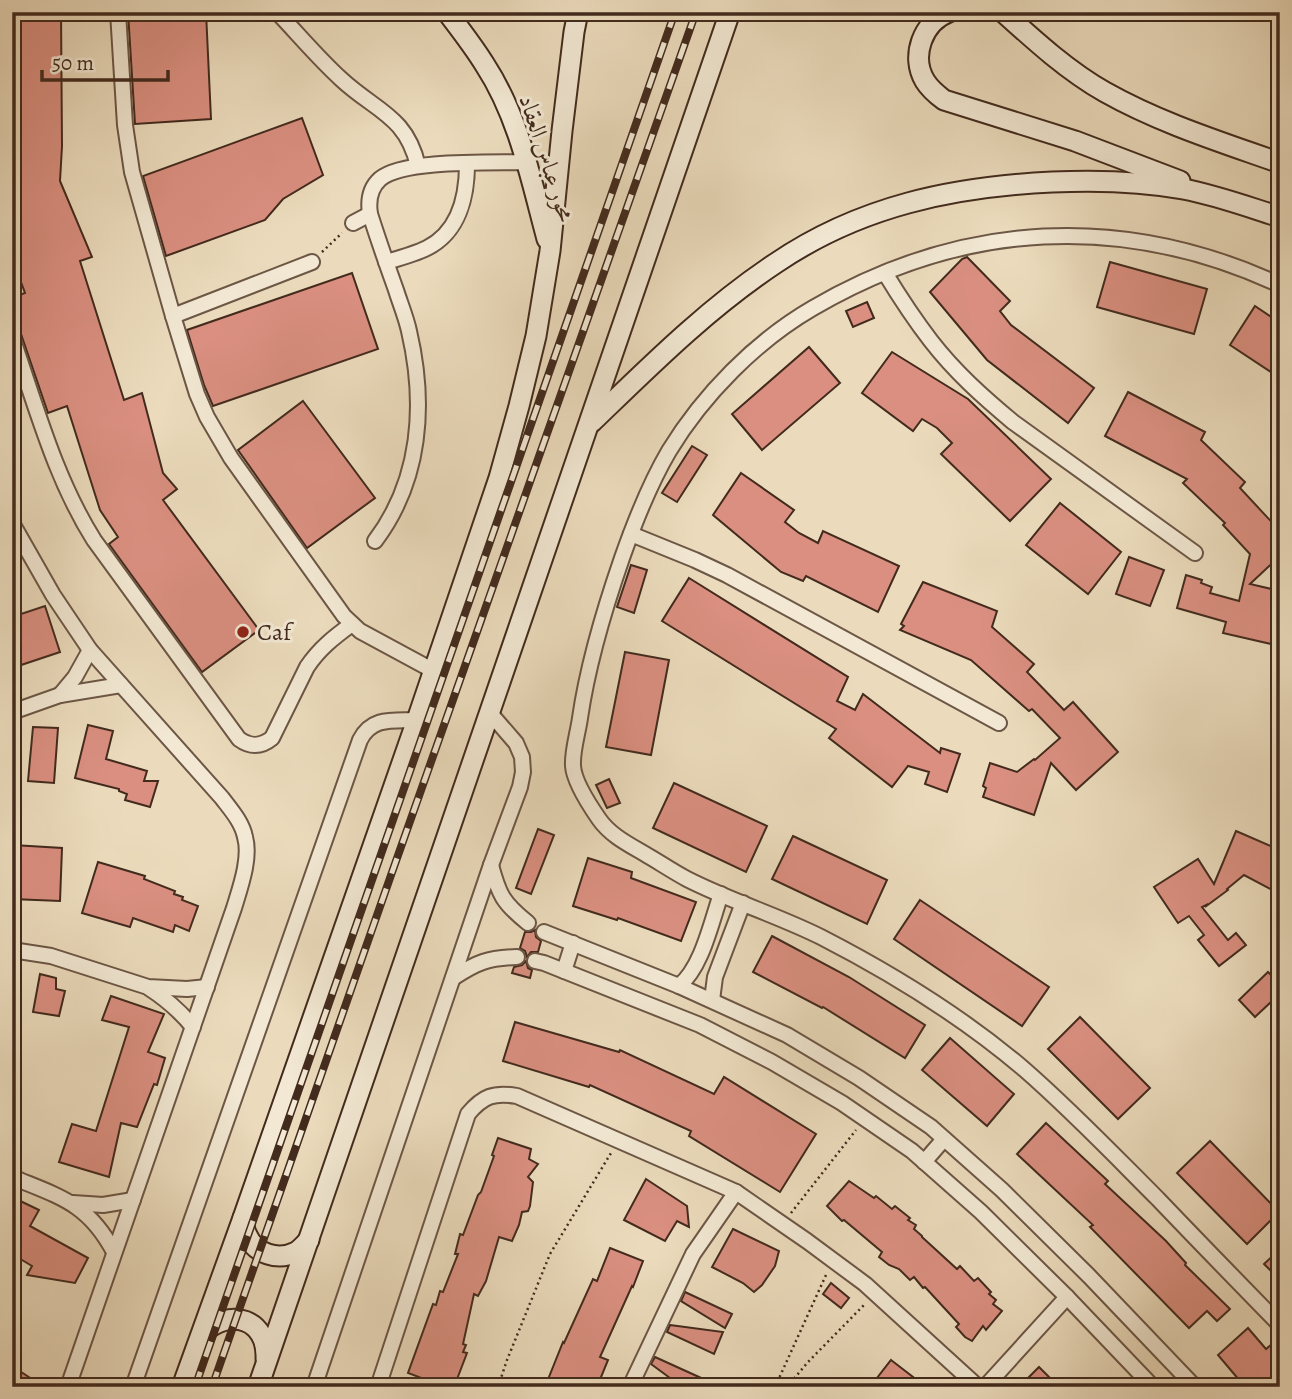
<svg xmlns="http://www.w3.org/2000/svg" width="1292" height="1399" font-family="Alegreya,Amiri,serif">
	<rect width="100%" height="100%" fill="#ebdbbc"/>
	<filter id="stains"><feTurbulence type="fractalNoise" baseFrequency=".00286" numOctaves="4"/><feColorMatrix values="0 0 0 0 .2 0 0 0 0 .09 0 0 0 0 .02 0 0 0 .5 -.17"/></filter>
	<radialGradient id="worn" r=".72"><stop offset=".6" stop-color="#630" stop-opacity="0"/><stop offset="1" stop-color="#630" stop-opacity=".3"/></radialGradient>
	<g fill="#da8f80" stroke="#422a1d" stroke-width="2">
		<path d="M12,12H61L62,146L60,181L92,257L80,261L124,400L142,393L163,473L177,489L163,500L259,630L202,672L109,544L118,537L100,510L67,406L48,413L21,334L12,326V298L25,293L12,258Z"/>
		<path d="M128,12H206L211,119L135,124Z"/>
		<path d="M302,118L323,175L283,199L265,220L166,256L143,176Z"/>
		<path d="M967,257L1010,301L1000,311L1011,325L1094,388L1068,423L987,360L930,292L962,259Z"/>
		<path d="M1110,262L1207,289L1194,334L1097,307Z"/>
		<path d="M352,273L378,349L213,406L204,385L187,330Z"/>
		<path d="M867,302L874,318L853,327L846,311Z"/>
		<path d="M1255,306L1280,323V378L1230,345Z"/>
		<path d="M809,347L840,383L762,450L732,414Z"/>
		<path d="M892,352L968,399L1051,479L1010,521L941,454L952,443L937,428L922,419L913,431L862,393Z"/>
		<path d="M1128,392L1205,432L1201,440L1245,482L1240,488L1280,531V556L1250,584L1280,591V606L1271,644L1223,633L1226,622L1177,608L1186,575L1202,580L1201,583L1212,587L1210,593L1239,601L1250,554L1223,525L1225,523L1183,483L1187,479L1105,436Z"/>
		<path d="M303,401L375,498L307,548L238,450Z"/>
		<path d="M692,446L707,455L677,502L662,493Z"/>
		<path d="M741,473L794,510L785,522L799,533L818,543L823,531L899,566L878,612L806,576L803,581L781,572L713,515Z"/>
		<path d="M1060,503L1121,552L1088,594L1026,545Z"/>
		<path d="M1129,557L1164,570L1150,606L1116,594Z"/>
		<path d="M631,565L647,570L634,613L617,607Z"/>
		<path d="M689,578L848,677L837,701L855,710L863,694L940,753L941,748L960,754L947,792L925,784L929,772L908,766L892,787L829,738L836,729L662,621Z"/>
		<path d="M923,582L997,611L992,627L1034,664L1027,672L1064,710L1073,702L1118,752L1076,790L1051,763L1034,815L983,797L986,788L983,786L990,763L1017,772L1034,759L1035,760L1060,738L1032,709L1029,711L971,660L900,630L904,626L901,624Z"/>
		<path d="M45,606L60,652L12,668V617Z"/>
		<path d="M625,652L669,660L651,755L606,747Z"/>
		<path d="M88,725L113,731L106,759L147,771L144,781H158L150,807L125,800L127,794L119,791V789L75,778Z"/>
		<path d="M33,727L58,728L54,783L28,781Z"/>
		<path d="M609,779L620,803L607,808L596,785Z"/>
		<path d="M674,783L767,826L746,872L653,828Z"/>
		<path d="M538,829L554,835L531,894L516,888Z"/>
		<path d="M1236,831L1280,850V894L1244,875L1227,889L1228,890L1205,907L1206,905L1202,907L1228,940L1236,933L1246,945L1219,966L1198,940L1204,935L1189,916L1178,923L1154,887L1198,859L1214,884Z"/>
		<path d="M793,836L887,880L867,924L772,879Z"/>
		<path d="M13,845L62,848L60,901L12,899Z"/>
		<path d="M588,858L632,872L631,878L696,902L681,941L618,918L617,920L573,906Z"/>
		<path d="M98,862L145,876L144,879L175,891L174,894L183,897L182,900L198,906L189,931L175,925L173,932L133,918L130,927L82,913Z"/>
		<path d="M920,900L1049,987L1022,1026L894,939Z"/>
		<path d="M535,930L536,937L541,941L538,952H531L527,957L525,951L520,948L525,932H531Z"/>
		<path d="M772,936L849,977L925,1025L905,1058L823,1007L822,1008L753,972Z"/>
		<path d="M526,961L528,968L532,970L530,978L512,973L514,967L522,965Z"/>
		<path d="M1268,972L1280,984V1011L1271,1002L1255,1017L1239,1000Z"/>
		<path d="M40,974L56,978V989L65,991L59,1016L33,1012Z"/>
		<path d="M111,996L164,1014L148,1052L165,1058L157,1085L154,1084L137,1127L121,1123L109,1177L59,1162L72,1124L96,1131L129,1027L102,1020Z"/>
		<path d="M1080,1017L1150,1088L1118,1119L1048,1049Z"/>
		<path d="M515,1022L619,1052L620,1050L714,1094L724,1077L816,1134L780,1192L689,1136L691,1131L590,1085L589,1087L503,1061Z"/>
		<path d="M950,1038L1014,1094L987,1126L922,1070Z"/>
		<path d="M1046,1123L1108,1181L1105,1184L1166,1241L1186,1263L1185,1265L1230,1309L1217,1321L1207,1311L1189,1328L1090,1227L1093,1225L1017,1154Z"/>
		<path d="M498,1138L531,1149L529,1159L538,1164L528,1177L533,1182L530,1206L528,1211L522,1212L519,1225L512,1241L499,1237L486,1281L478,1296L474,1294L463,1344L466,1345L463,1352L467,1353L454,1387H445L408,1373L433,1304L436,1305L440,1291L443,1292L458,1254H455L460,1234L463,1235L478,1195L481,1192L494,1156L492,1155Z"/>
		<path d="M1210,1141L1279,1212L1247,1244L1177,1173Z"/>
		<path d="M646,1179L687,1206L689,1227L677,1221L665,1241L624,1220Z"/>
		<path d="M849,1181L874,1198L876,1196L892,1209L895,1206L910,1218L908,1220L916,1225L914,1229L922,1236V1237L957,1269L960,1266L974,1281L978,1278L991,1292L989,1294L996,1300L993,1304L1002,1311L986,1330L983,1326L972,1341L965,1337L956,1327L959,1324L925,1287L923,1288L914,1277L910,1280L899,1269L889,1265L879,1257L882,1252L844,1220L842,1221L827,1206Z"/>
		<path d="M12,1197L39,1210L30,1226L88,1258L75,1283L27,1275L32,1266L12,1254Z"/>
		<path d="M733,1229L779,1251L775,1266L762,1285L754,1292L743,1283L712,1267Z"/>
		<path d="M610,1248L643,1261L633,1287L632,1286L600,1357L608,1360L597,1387H545L563,1342L564,1343L593,1279L597,1281Z"/>
		<path d="M1280,1249V1280L1264,1264Z"/>
		<path d="M831,1283L849,1298L841,1308L823,1294Z"/>
		<path d="M685,1292L732,1314L725,1328L681,1301Z"/>
		<path d="M670,1325L723,1332L714,1354L667,1332Z"/>
		<path d="M1248,1328L1266,1349L1272,1344L1280,1352V1387H1245L1218,1355Z"/>
		<path d="M655,1357L721,1387H660L670,1378L651,1364Z"/>
		<path d="M891,1360L926,1387H870Z"/>
		<path d="M12,1366L44,1387H12Z"/>
		<path d="M1039,1367L1059,1387H1019Z"/>
	</g>
	<g fill="none" stroke-linecap="round" stroke-linejoin="round">
		<defs>
			<g id="minor">
				<path d="M118,12L125,125L132,172L173,316L197,394L207,417L231,458L344,616L360,631L434,671"/>
				<path d="M277,12C298,34 318,58 341,79C375,111 406,115 418,166"/>
				<path d="M353,223L370,214"/>
				<path d="M386,262C400,258 415,254 427,248C459,232 467,196 467,164"/>
				<path d="M885,273C899,296 914,319 931,341C955,372 983,397 1013,422L1195,553"/>
				<path d="M1280,285C1123,212 962,221 813,308C756,341 703,395 669,451C649,485 635,521 622,558C604,610 588,663 580,718C578,733 572,751 573,766C574,782 590,806 599,819C610,835 628,844 645,854C659,862 672,871 687,879C730,901 777,915 821,937C893,974 963,1017 1025,1070C1072,1111 1114,1155 1158,1199C1198,1241 1239,1283 1280,1325"/>
				<path d="M173,316L312,262"/>
				<path d="M12,337C36,406 55,478 94,540L239,739C250,747 261,747 272,738L307,667C319,649 334,637 352,624"/>
				<path d="M12,523L53,595L90,650L222,798C231,810 242,822 245,837C251,858 240,888 234,908L68,1387"/>
				<path d="M631,534L695,560L727,575L999,723"/>
				<path d="M375,541C421,480 426,404 409,331C406,317 400,303 396,290C387,265 378,239 370,214C368,201 370,188 380,179C403,159 494,163 526,162"/>
				<path d="M60,695L75,677L90,650"/>
				<path d="M12,712L60,695L121,685"/>
				<path d="M491,865C499,895 503,903 528,923"/>
				<path d="M544,932L679,986L787,1035L859,1078L931,1127L1002,1190L1089,1276L1195,1387"/>
				<path d="M12,950L51,956L148,987L187,989L207,987"/>
				<path d="M535,961L544,963L700,1025L772,1062L842,1103L912,1151L981,1212L1067,1297L1153,1387"/>
				<path d="M564,971L573,943"/>
				<path d="M453,978C477,962 488,958 517,957"/>
				<path d="M679,986C702,967 711,923 721,894"/>
				<path d="M149,988C166,999 180,1011 193,1027"/>
				<path d="M712,1000L715,977L743,903"/>
				<path d="M924,1162L944,1139"/>
				<path d="M12,1177C60,1197 88,1203 114,1252"/>
				<path d="M73,1203L103,1205L133,1200"/>
				<path d="M133,1387L360,740C372,716 394,721 417,720"/>
				<path d="M314,1387L491,865L520,787L523,772L522,757L516,743L490,713"/>
				<path d="M378,1387L468,1114C483,1096 494,1092 517,1096L736,1192L807,1241L865,1284L978,1387"/>
				<path d="M630,1387L693,1254L736,1192"/>
				<path d="M985,1387L1067,1297"/>
			</g>
			<g id="secondary">
				<path d="M447,12C460,29 474,47 485,65C519,117 531,180 547,239"/>
				<path d="M949,12C923,22 910,56 925,81C930,89 936,94 944,100L1075,141L1180,181"/>
				<path d="M1003,12C1035,41 1068,71 1105,92C1160,123 1221,142 1280,163"/>
				<path d="M592,422C650,366 708,308 776,263C860,206 952,187 1052,182C1096,180 1140,181 1183,189C1216,195 1248,207 1280,217"/>
				<path d="M243,1218C244,1224 244,1230 247,1235C255,1254 278,1261 296,1252C301,1249 305,1244 309,1240"/>
				<path d="M203,1333C230,1307 268,1319 266,1359"/>
				<path d="M182,1387L243,1218L417,720L499,478L519,406L536,336L550,251L562,131L574,32L578,12"/>
				<path d="M258,1387L730,12"/>
			</g>
		</defs>
		<use href="#minor" stroke="#6c5645" stroke-width="18"/>
		<use href="#secondary" stroke="#422a1d" stroke-width="23"/>
		<g stroke="#422a1d" stroke-width="2.5" stroke-dasharray="2 3.5" stroke-linecap="butt">
			<path d="M322,252L342,233"/>
			<path d="M791,1213L856,1130"/>
			<path d="M498,1387L507,1360L550,1254L611,1153"/>
			<path d="M775,1387L826,1275"/>
			<path d="M787,1387L808,1362L864,1305"/>
		</g>
		<use href="#minor" stroke="#f2e8d3" stroke-width="14"/>
		<use href="#secondary" stroke="#f2e8d3" stroke-width="19"/>
		<defs>
			<g id="rail">
				<path d="M195,1387L675,12"/>
				<path d="M212,1387L390,878L696,12"/>
			</g>
		</defs>
		<use href="#rail" stroke="#422a1d" stroke-width="8"/>
		<use href="#rail" stroke="#f2e8d3" stroke-width="5" stroke-dasharray="16" stroke-linecap="butt"/>
	</g>
	<circle fill="#8f2418" stroke="#f2e8d3" stroke-width="2.5" cx="243" cy="632" r="7"/>
	<g text-anchor="middle" dominant-baseline="central" stroke-width="6" stroke-linejoin="round" paint-order="stroke">
		<g font-size="24" fill="#422a1d" stroke="#f2e8d3">
			<text transform="translate(547 158) rotate(72)">محور عباس العقاد</text>
		</g>
		<g font-size="24" fill="#422a1d" stroke="#f2e8d3" text-anchor="start">
			<text x="257" y="632">Caf</text>
		</g>
	</g>
	<rect width="1292" height="1399" fill="none" stroke="#ebdbbc" stroke-width="42"/>
	<rect x="14" y="14" width="1264" height="1371" fill="none" stroke="#422a1d" stroke-width="3.5"/>
	<rect x="21" y="21" width="1250" height="1357" fill="none" stroke="#422a1d" stroke-width="2"/>
	<path d="M42 70v10h126v-10" fill="none" stroke="#422a1d" stroke-width="3.5"/>
	<text x="52" y="70" font-size="21" fill="#422a1d" stroke="#f2e8d3" stroke-width="5" paint-order="stroke">50 m</text>
	<rect width="100%" height="100%" filter="url(#stains)"/>
	<rect width="100%" height="100%" fill="url(#worn)"/>
</svg>
